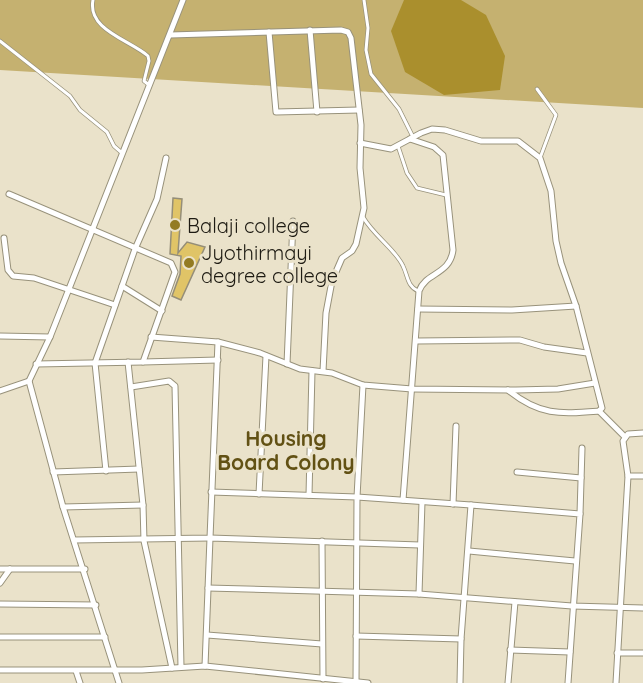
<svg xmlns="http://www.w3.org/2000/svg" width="643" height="683" font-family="Quicksand,sans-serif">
	<rect width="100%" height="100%" fill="#eae2ca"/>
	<path fill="#c5b170" d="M0,0H643V108L0,70Z"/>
	<path fill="#aa8f2d" d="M404,0H461L486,15L505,56L500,90L444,95L405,72L391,31Z"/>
	<path fill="#e0c467" stroke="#958e78" stroke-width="1.5" d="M173,198L182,199L178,253L187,242L205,247L181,300L172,296L180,274L181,256L170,254Z"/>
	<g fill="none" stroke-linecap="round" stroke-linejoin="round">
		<defs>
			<g id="service">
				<path d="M93,0C87,30 130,40 148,56L149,61L144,81L149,85"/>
				<path d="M364,0L368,28L366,50L371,74L399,109L413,137"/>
				<path d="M0,41L70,96L80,110L107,132L114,146L122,153"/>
				<path d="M537,89L556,115L540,158"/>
				<path d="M398,146L407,173L417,188L446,195"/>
				<path d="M363,217C374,236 396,250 403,266C408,276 407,286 418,291"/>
			</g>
			<g id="minor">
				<path d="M310,30L317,112"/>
				<path d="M269,32L276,112L359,110"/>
				<path d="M170,35L341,30L348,32L351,38L361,125L360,168L364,208L356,244L352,251L342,258L332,281L326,313L323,371"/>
				<path d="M360,143L391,149L421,133L432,129L445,130L481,141H518L540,158L551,191L556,241L561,263L576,306L602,408L599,411C560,414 540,416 508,390"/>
				<path d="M9,194L171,263L175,272L143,362L36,364"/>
				<path d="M4,238L8,270L13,276L34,278L115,305"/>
				<path d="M122,286L162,311"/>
				<path d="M418,309L512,310L576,306"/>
				<path d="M0,336L50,337"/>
				<path d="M151,337L218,342L260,353L300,369L332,373L363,385L412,389L516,390L558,389L595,383"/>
				<path d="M417,341L520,340L544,347L587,353"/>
				<path d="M128,362L143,505L144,541L172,668"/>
				<path d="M143,362L218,360"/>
				<path d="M287,364L293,221"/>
				<path d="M29,381L63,507L119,683"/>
				<path d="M363,385L357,497L471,505"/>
				<path d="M131,387L169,381L175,386L181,667"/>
				<path d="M0,391L29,381L50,337L183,0"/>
				<path d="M599,411L624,436"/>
				<path d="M643,433L628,434L623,441L628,476H643"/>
				<path d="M106,471L95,363L135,249L157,199L166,158"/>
				<path d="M53,472L139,469"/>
				<path d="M517,472L581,478"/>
				<path d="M211,492L357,497L356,683"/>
				<path d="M259,494L266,356"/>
				<path d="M309,495L312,371"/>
				<path d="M403,500L419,291C426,272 450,275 453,250L443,155L434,147L410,139"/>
				<path d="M453,504L456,426"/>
				<path d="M63,507L143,505"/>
				<path d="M580,514L582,448"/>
				<path d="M74,540L210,538L218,342"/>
				<path d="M322,541L323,679"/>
				<path d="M469,551L575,561"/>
				<path d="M0,569H85"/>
				<path d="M0,583L10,569"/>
				<path d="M208,588L419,594L572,606L643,608"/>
				<path d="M419,594L422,502"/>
				<path d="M0,604L96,605"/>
				<path d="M207,635L322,644"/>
				<path d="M356,636L461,639"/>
				<path d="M0,637H105"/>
				<path d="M510,650L570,652"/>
				<path d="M617,653H643"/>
				<path d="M205,666L210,538L420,545"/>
				<path d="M0,670H142L205,666L368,683"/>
				<path d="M76,671L80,683"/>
				<path d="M460,683L461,639L471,505L580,514L568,683"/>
				<path d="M508,683L515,602"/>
				<path d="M616,683L628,476"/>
			</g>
		</defs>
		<use href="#service" stroke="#98927b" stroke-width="4.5"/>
		<use href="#minor" stroke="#98927b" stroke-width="7"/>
		<use href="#service" stroke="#fff" stroke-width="3"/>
		<use href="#minor" stroke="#fff" stroke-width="5"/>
	</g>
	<g fill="#937b22" stroke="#eae2ca" stroke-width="2">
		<circle cx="175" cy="225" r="6"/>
		<circle cx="189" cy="263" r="6"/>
	</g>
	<g text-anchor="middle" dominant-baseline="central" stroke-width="6" stroke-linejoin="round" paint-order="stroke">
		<g font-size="20" fill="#1e1b13" stroke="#eae2ca" text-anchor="start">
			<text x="187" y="225">Balaji college</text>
			<text x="201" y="252">Jyothirmayi<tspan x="201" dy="23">degree college</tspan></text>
		</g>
		<g font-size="21" font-weight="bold" fill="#625114" stroke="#eae2ca">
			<text x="286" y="438">Housing<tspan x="286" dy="24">Board Colony</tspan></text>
		</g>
	</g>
</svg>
